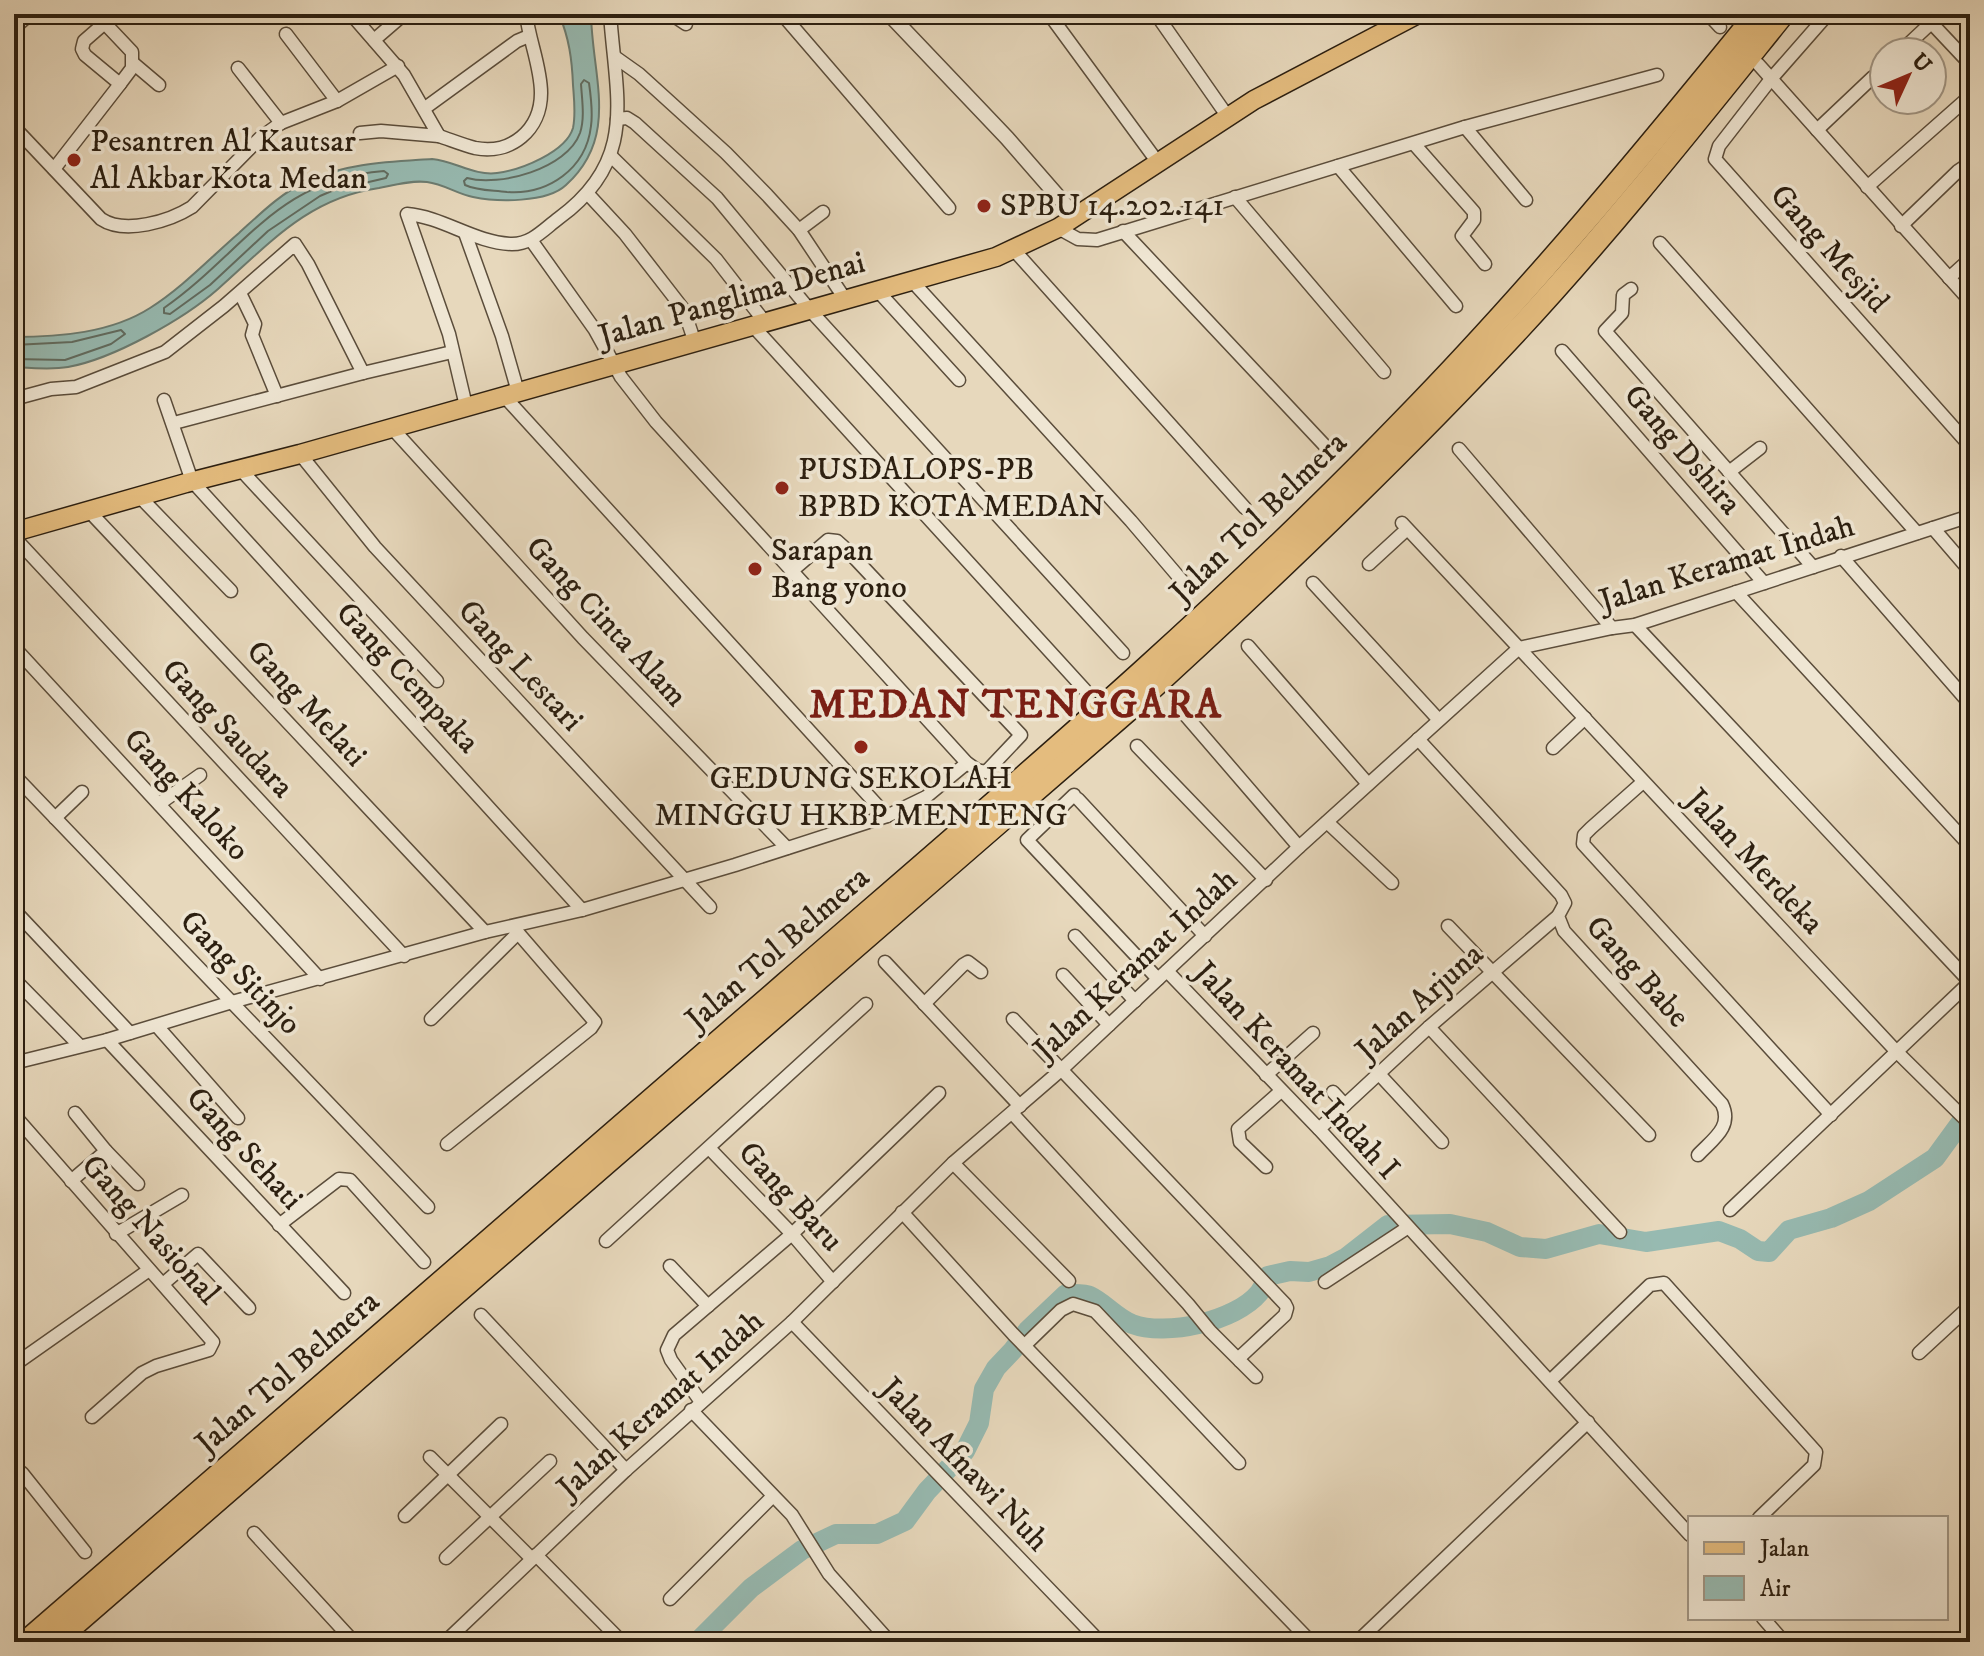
<svg xmlns="http://www.w3.org/2000/svg" width="1984" height="1656" font-family="'IM FELL DW Pica',serif">
	<rect width="100%" height="100%" fill="#e7d8bc"/>
	<filter id="stains"><feTurbulence type="fractalNoise" baseFrequency=".0025" numOctaves="4"/><feColorMatrix values="0 0 0 0 .2 0 0 0 0 .09 0 0 0 0 .02 0 0 0 .5 -.17"/></filter>
	<radialGradient id="worn" r=".72"><stop offset=".6" stop-color="#630" stop-opacity="0"/><stop offset="1" stop-color="#630" stop-opacity=".3"/></radialGradient>
	<path fill="#97bab1" stroke="#6c7c71" stroke-width="2" d="M559,14H591C592,77 620,136 566,185C547,203 497,202 473,197C457,194 444,184 427,182C411,180 394,185 379,188C308,198 269,244 218,289C184,319 113,359 68,367C51,370 32,368 14,367V337C59,337 111,333 150,308C182,288 210,258 239,233C260,214 281,193 307,181C347,163 389,162 432,159C455,161 474,176 497,173C521,170 566,152 573,128C576,114 574,99 573,85C572,59 569,38 559,14Z"/>
	<g fill="none" stroke-linecap="round" stroke-linejoin="round">
		<g stroke="#626c60" stroke-width="2">
			<path d="M584,80L589,83C591,97 593,112 591,126C586,169 548,195 507,192C492,190 478,191 465,185L464,181L467,178C499,187 567,169 580,133C585,118 582,100 581,84Z"/>
			<path d="M384,171L388,174L386,178L334,190L320,196L268,231L210,285L170,314L164,313V308C244,252 276,179 384,171Z"/>
			<path d="M14,345L72,342L121,330L125,334L111,344L65,360L14,359"/>
		</g>
		<path stroke="#97bab1" stroke-width="20" d="M697,1642L751,1588L802,1550L836,1534H877L905,1521L927,1491L965,1451L979,1423L984,1389L996,1368L1013,1350L1028,1330L1066,1294C1073,1294 1084,1293 1090,1296C1105,1303 1115,1317 1132,1324C1166,1337 1236,1321 1259,1293C1263,1288 1266,1282 1268,1276L1290,1271L1309,1272L1330,1266L1347,1257L1388,1225L1450,1224L1487,1232L1520,1247L1546,1249L1599,1234L1646,1242L1719,1231L1740,1239L1758,1251L1769,1252L1789,1230L1831,1218L1869,1201L1935,1158L1970,1110"/>
		<defs>
			<g id="minor">
				<path d="M96,14L132,52V68L120,84"/>
				<path d="M351,14L404,75L439,136L381,131L360,133"/>
				<path d="M671,14L686,24"/>
				<path d="M782,14L949,208"/>
				<path d="M1049,14L1159,164"/>
				<path d="M1156,14L1228,117"/>
				<path d="M1708,14L1720,27"/>
				<path d="M1828,14L1771,79L1719,146L1715,159L1970,446"/>
				<path d="M1923,14L1970,64"/>
				<path d="M14,28L30,14"/>
				<path d="M286,34L337,101"/>
				<path d="M374,40L403,15"/>
				<path d="M1900,52L1931,23"/>
				<path d="M615,57L639,74L726,153L767,195L799,230L845,299"/>
				<path d="M133,63L159,85"/>
				<path d="M1758,64L1970,301"/>
				<path d="M238,68L281,123"/>
				<path d="M425,108L517,41L529,36"/>
				<path d="M617,119L627,118L635,123L717,198L809,309L1123,653"/>
				<path d="M14,127L101,219C125,235 170,221 192,207L260,138L281,123L337,101L398,66"/>
				<path d="M1465,127L1526,200"/>
				<path d="M1817,130L1873,77"/>
				<path d="M439,136C451,140 463,145 475,148C511,155 541,130 541,93C541,67 529,40 526,14"/>
				<path d="M1415,145L1474,212V220L1462,236L1485,264"/>
				<path d="M612,157L716,259L764,321"/>
				<path d="M1338,166L1456,306"/>
				<path d="M54,169L120,84L85,55L82,49L84,41L115,14"/>
				<path d="M1867,187L1970,96"/>
				<path d="M588,194L625,234L684,310L694,340"/>
				<path d="M1235,197L1384,372"/>
				<path d="M1901,226L1958,171L1970,163"/>
				<path d="M1058,228L1078,239L1097,240L1465,127L1657,75"/>
				<path d="M799,230L823,212"/>
				<path d="M1123,231L1328,449"/>
				<path d="M465,233L502,336L518,392"/>
				<path d="M531,240L595,330L621,377L656,422L967,763L977,770L986,772L1021,735L847,550L837,541L828,540L793,570"/>
				<path d="M1660,243L1917,533"/>
				<path d="M1014,250L1245,508"/>
				<path d="M1949,278L1970,259"/>
				<path d="M912,281L1131,521L1189,589"/>
				<path d="M1631,289L1623,295L1622,313L1605,331L1813,567"/>
				<path d="M877,290L959,380"/>
				<path d="M240,293L255,324L252,335L277,396"/>
				<path d="M752,325L1085,690"/>
				<path d="M1562,351L1764,583"/>
				<path d="M504,396L887,816"/>
				<path d="M14,399L51,389L76,387L165,352L224,306L295,244L308,264L363,373"/>
				<path d="M164,400L192,481L582,910"/>
				<path d="M466,406L449,334L407,214C443,217 475,243 512,244C532,244 544,229 559,218C638,160 616,99 610,14"/>
				<path d="M174,423L363,373L452,352"/>
				<path d="M392,428L583,638L787,848"/>
				<path d="M1459,449L1612,628"/>
				<path d="M300,454L375,547L710,907"/>
				<path d="M241,470L437,681"/>
				<path d="M1729,472L1760,448"/>
				<path d="M139,496L231,591"/>
				<path d="M89,511L485,932"/>
				<path d="M1402,523L1896,1051L1970,1124"/>
				<path d="M1933,528L1970,571"/>
				<path d="M14,537L404,956"/>
				<path d="M1841,556L1970,704"/>
				<path d="M1369,564L1406,530"/>
				<path d="M1313,583L1438,719"/>
				<path d="M1736,592L1970,846"/>
				<path d="M1635,625L1970,982"/>
				<path d="M1248,646L1368,784"/>
				<path d="M14,647L320,979"/>
				<path d="M1181,710L1299,847"/>
				<path d="M1418,739L1561,895L1565,903L1558,916L1564,931L1722,1104C1733,1127 1713,1139 1698,1155"/>
				<path d="M1137,746L1266,880"/>
				<path d="M1553,748L1585,718"/>
				<path d="M14,775L428,1207"/>
				<path d="M1643,782L1591,828L1584,835L1583,844L1831,1115"/>
				<path d="M1074,795L1027,840L1158,979"/>
				<path d="M1078,799L1205,936"/>
				<path d="M159,804L200,775"/>
				<path d="M55,818L82,792"/>
				<path d="M1327,822L1392,883"/>
				<path d="M14,910L130,1033"/>
				<path d="M1448,926L1649,1135"/>
				<path d="M1075,936L1135,1001"/>
				<path d="M885,962L1020,1106"/>
				<path d="M1167,971L1319,1129L1690,1535"/>
				<path d="M1063,975L1109,1025"/>
				<path d="M14,979L79,1045"/>
				<path d="M924,1004L963,965L968,962L981,972"/>
				<path d="M431,1019L518,933"/>
				<path d="M1013,1019L1285,1304L1287,1308L1285,1315L1240,1357V1361L1256,1377"/>
				<path d="M157,1026L238,1118"/>
				<path d="M1429,1027L1620,1232"/>
				<path d="M107,1040L344,1293"/>
				<path d="M14,1063L107,1040L232,1002L485,932L582,910L735,865L887,816L926,797L967,763"/>
				<path d="M1379,1074L1442,1142"/>
				<path d="M1266,1075L1313,1033"/>
				<path d="M1333,1092L1345,1105"/>
				<path d="M1012,1113L1188,1304L1210,1331L1240,1361"/>
				<path d="M14,1115L213,1342L209,1350L156,1366L142,1373L92,1417"/>
				<path d="M1319,1129L1429,1027L1558,916"/>
				<path d="M447,1144L591,1028L595,1022L513,927"/>
				<path d="M709,1148L792,1234L833,1282"/>
				<path d="M106,1151L138,1184"/>
				<path d="M953,1163L1069,1281"/>
				<path d="M1266,1167L1240,1142L1238,1129L1281,1091"/>
				<path d="M71,1181L106,1151L75,1113"/>
				<path d="M1730,1210L1970,982"/>
				<path d="M902,1212L1013,1334L1311,1642"/>
				<path d="M279,1225L339,1179L350,1180L424,1262"/>
				<path d="M116,1234L182,1195"/>
				<path d="M606,1241L866,1004"/>
				<path d="M670,1266L708,1306"/>
				<path d="M1325,1282L1407,1228"/>
				<path d="M163,1284L198,1254L249,1308"/>
				<path d="M481,1315L626,1470"/>
				<path d="M792,1322L1100,1642"/>
				<path d="M1025,1345L1061,1310L1073,1304L1095,1311L1239,1463"/>
				<path d="M1919,1353L1970,1306"/>
				<path d="M14,1365L149,1270"/>
				<path d="M1550,1381L1650,1285L1664,1283L1816,1452L1814,1465L1759,1518"/>
				<path d="M701,1402L671,1360L667,1350L674,1335L792,1234L939,1093"/>
				<path d="M691,1410L792,1515L829,1574L890,1642"/>
				<path d="M430,1457L532,1559"/>
				<path d="M22,1473L85,1552"/>
				<path d="M405,1516L501,1424"/>
				<path d="M254,1533L354,1642"/>
				<path d="M536,1555L622,1642"/>
				<path d="M446,1558L550,1461"/>
				<path d="M670,1599L773,1496"/>
				<path d="M1763,1618L1784,1642"/>
				<path d="M445,1642L626,1470L792,1322L953,1163L1061,1070L1299,847L1519,648L1612,628L1635,625L1970,516"/>
				<path d="M1357,1642L1588,1422"/>
			</g>
			<path id="tertiary" d="M889,14L1007,138L1075,216"/>
			<path id="primary" d="M14,532L186,483L300,454L996,257L1058,228L1254,100L1418,14"/>
			<g id="motorway">
				<path d="M26,1642C279,1423 532,1203 785,984C996,801 1210,621 1404,420C1529,292 1644,153 1757,14"/>
				<path d="M54,1642L1127,711C1260,590 1391,466 1514,334C1609,232 1696,122 1783,14"/>
			</g>
		</defs>
		<use href="#minor" stroke="#5b4d3b" stroke-width="15"/>
		<use href="#tertiary" stroke="#5b4d3b" stroke-width="17"/>
		<use href="#primary" stroke="#2c1f10" stroke-width="21"/>
		<use href="#motorway" stroke="#2c1f10" stroke-width="25"/>
		<use href="#minor" stroke="#efe6d3" stroke-width="12"/>
		<use href="#tertiary" stroke="#efe6d3" stroke-width="14"/>
		<use href="#primary" stroke="#e4bc7e" stroke-width="18"/>
		<use href="#motorway" stroke="#e4bc7e" stroke-width="22"/>
	</g>
	<g fill="#8f2418" stroke="#efe6d3" stroke-width="3">
		<circle cx="74" cy="160" r="8"/>
		<circle cx="984" cy="206" r="8"/>
		<circle cx="782" cy="488" r="8"/>
		<circle cx="755" cy="569" r="8"/>
		<circle cx="861" cy="747" r="8"/>
	</g>
	<g text-anchor="middle" dominant-baseline="central" stroke-width="7" stroke-linejoin="round" paint-order="stroke">
		<g font-size="32" fill="#2c1f10" stroke="#efe6d3" text-anchor="start">
			<text x="90" y="142">Pesantren Al Kautsar<tspan x="90" dy="37">Al Akbar Kota Medan</tspan></text>
			<text x="1000" y="206">SPBU 14.202.141</text>
			<text x="798" y="470">PUSDALOPS-PB<tspan x="798" dy="37">BPBD KOTA MEDAN</tspan></text>
			<text x="771" y="551">Sarapan<tspan x="771" dy="37">Bang yono</tspan></text>
			<text x="861" y="779" text-anchor="middle">GEDUNG SEKOLAH<tspan x="861" dy="37">MINGGU HKBP MENTENG</tspan></text>
		</g>
		<g font-size="32" fill="#2c1f10" stroke="#efe6d3">
			<text transform="translate(1829 249) rotate(48)">Gang Mesjid</text>
			<text transform="translate(732 300) rotate(-16)">Jalan Panglima Denai</text>
			<text transform="translate(1682 450) rotate(49)">Gang Dshira</text>
			<text transform="translate(1259 518) rotate(-44)">Jalan Tol Belmera</text>
			<text transform="translate(1727 564) rotate(-17)">Jalan Keramat Indah</text>
			<text transform="translate(606 622) rotate(47)">Gang Cinta Alam</text>
			<text transform="translate(520 666) rotate(47)">Gang Lestari</text>
			<text transform="translate(407 678) rotate(47)">Gang Cempaka</text>
			<text transform="translate(306 704) rotate(47)">Gang Melati</text>
			<text transform="translate(227 729) rotate(47)">Gang Saudara</text>
			<text transform="translate(186 795) rotate(47)">Gang Kaloko</text>
			<text transform="translate(1754 862) rotate(47)">Jalan Merdeka</text>
			<text transform="translate(778 949) rotate(-41)">Jalan Tol Belmera</text>
			<text transform="translate(1136 965) rotate(-43)">Jalan Keramat Indah</text>
			<text transform="translate(1637 972) rotate(48)">Gang Babe</text>
			<text transform="translate(240 973) rotate(46)">Gang Sitinjo</text>
			<text transform="translate(1420 1003) rotate(-42)">Jalan Arjuna</text>
			<text transform="translate(1296 1071) rotate(47)">Jalan Keramat Indah I</text>
			<text transform="translate(244 1149) rotate(47)">Gang Sehati</text>
			<text transform="translate(790 1197) rotate(47)">Gang Baru</text>
			<text transform="translate(150 1230) rotate(48)">Gang Nasional</text>
			<text transform="translate(288 1373) rotate(-41)">Jalan Tol Belmera</text>
			<text transform="translate(661 1405) rotate(-42)">Jalan Keramat Indah</text>
			<text transform="translate(964 1465) rotate(46)">Jalan Afnawi Nuh</text>
		</g>
		<g font-size="40" font-weight="bold" letter-spacing="2" fill="#7a1f14" stroke="#efe6d3">
			<text x="1016" y="706">MEDAN TENGGARA</text>
		</g>
	</g>
	<rect width="1984" height="1656" fill="none" stroke="#e7d8bc" stroke-width="48"/>
	<rect x="16" y="16" width="1952" height="1624" fill="none" stroke="#2c1f10" stroke-width="4"/>
	<rect x="24" y="24" width="1936" height="1608" fill="none" stroke="#2c1f10" stroke-width="2"/>
	<rect x="1688" y="1516" width="260" height="104" fill="#efe6d3" stroke="#a19685" stroke-width="2"/>
	<rect x="1704" y="1542" width="40" height="12" fill="#e4bc7e" stroke="#a19685" stroke-width="2"/>
	<text x="1760" y="1556" font-size="24" fill="#2c1f10">Jalan</text>
	<rect x="1704" y="1576" width="40" height="24" fill="#97bab1" stroke="#a19685" stroke-width="2"/>
	<text x="1760" y="1596" font-size="24" fill="#2c1f10">Air</text>
	<g transform="translate(1908 76) rotate(46)"><circle r="38" fill="#efe6d3" stroke="#a19685" stroke-width="2"/>
	<path d="M0-6L14 30L0 20L-14 30Z" fill="#8f2418"/>
	<text y="-12" font-size="22" font-weight="bold" text-anchor="middle" fill="#2c1f10">U</text>
	</g>
	<rect width="100%" height="100%" filter="url(#stains)"/>
	<rect width="100%" height="100%" fill="url(#worn)"/>
</svg>
